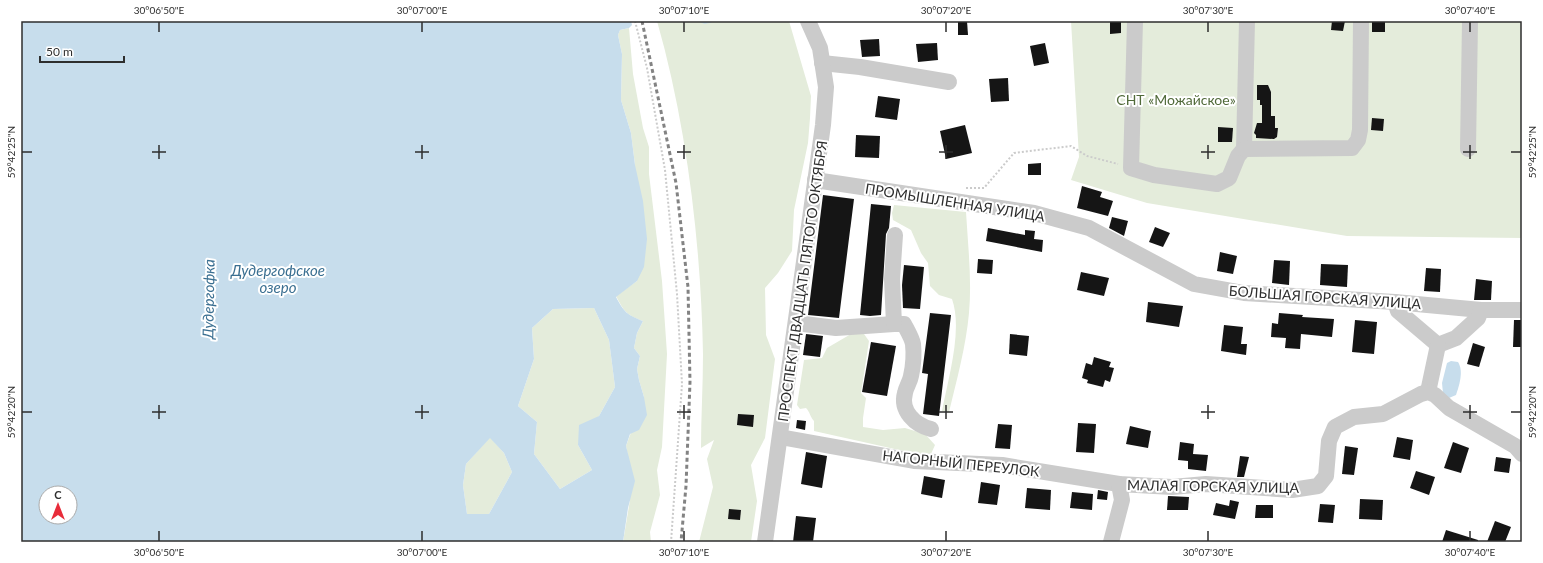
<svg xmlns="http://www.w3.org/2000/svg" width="1543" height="563" font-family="Lato,sans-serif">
	<rect width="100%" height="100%" fill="#fff"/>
	<g fill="#e4ecdb">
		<path d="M657,21H789L811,96L810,118L808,143L794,210L792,251L778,273L765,288L766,335L775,359L765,438L751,465L757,501L751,542H699L713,487L707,459L714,440L701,448C701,417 703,385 703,354C701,245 687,126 657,21Z"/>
		<path d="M1071,21H1522V238L1347,236L1147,203L1071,180L1079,157Z"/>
		<path d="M629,28L633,74L643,128L649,147V174L662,281L667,354L662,447L657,470L660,495L650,532L651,542H623L630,500L629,462L626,446L644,397L639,380L637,369L640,356L634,348L637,333L643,321C626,315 624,311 616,296L637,281L635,165L631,133L621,100L622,54L618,35L620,30Z"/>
		<path d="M894,205L966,212C968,246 972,280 969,313C966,346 957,379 949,412L942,411C948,379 963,330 952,299L939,295L930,286L928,263L921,253L911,230L893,220L892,213Z"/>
		<path d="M594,308L609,340L615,387L599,416L578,445L592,470L560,489L534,454L537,422L518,406L534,359L532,328L553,309Z"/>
		<path d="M851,334H864L869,341L861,393L866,398L863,418V427L883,430L905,428L925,434L935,445L931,454L908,452L814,431V421C810,417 810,412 806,408L800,409L797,405L804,360L822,358L827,348Z"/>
		<path d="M490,437L504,453L512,472L489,514H467L463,485L466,464Z"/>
	</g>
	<g fill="#c7ddec" fill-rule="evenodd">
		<path d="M21,21H631L632,25L629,28L620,30L618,35L622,54L621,100L631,133L635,165L643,201L647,239L644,267L637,281L616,297C624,312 627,315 643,321L637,333L634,348L640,356L637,369L639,380L644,397L647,415L639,430L630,434L626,446L635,481L628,508L623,542H21ZM594,308L609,340L615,387L599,416L579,425L578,445L592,470L560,489L534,454L537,422L518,406L534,359L532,328L553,309ZM490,438L504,453L512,472L489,514H467L463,485L466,464ZM46,493H70V517H46Z"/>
		<path d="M1451,361L1458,362C1464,371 1459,386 1456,395L1449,398L1443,393L1442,383L1447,363Z"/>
	</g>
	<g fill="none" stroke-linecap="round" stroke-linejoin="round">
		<path stroke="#c7ddec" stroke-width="3.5" d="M702,21L705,22L710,21"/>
	</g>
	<g fill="#151515">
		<path d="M958,21H967L968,35H958Z"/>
		<path d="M1110,21H1121V33L1110,34Z"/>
		<path d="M1332,21H1345L1343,31L1331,30Z"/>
		<path d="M1385,21V32H1372V22Z"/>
		<path d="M879,39L880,56L862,57L860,40Z"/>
		<path d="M937,43L938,60L918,62L916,44Z"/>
		<path d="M1045,43L1049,63L1034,66L1030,46Z"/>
		<path d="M1008,78L1009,101L991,102L989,79Z"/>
		<path d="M1257,85H1268L1271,92V116H1275V128H1278L1277,137L1274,139L1256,138V135L1254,133L1257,123H1262V105H1260V100H1257Z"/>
		<path d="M878,96L900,99L897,120L875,117Z"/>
		<path d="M1372,118L1384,119L1383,131L1371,130Z"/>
		<path d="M965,125L972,153L946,159L940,131Z"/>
		<path d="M1218,127L1233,128L1232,142H1218Z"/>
		<path d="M856,135L880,136L879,158L855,157Z"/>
		<path d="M1041,163V175H1028V164Z"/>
		<path d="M1082,186L1102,192L1100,197L1113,201L1108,216L1077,208Z"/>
		<path d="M823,195L854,199L839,318L808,315Z"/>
		<path d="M871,204L891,206L889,228L886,234L881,315L870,316L860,315Z"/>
		<path d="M1112,217L1128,221L1124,236L1109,228Z"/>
		<path d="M1155,227L1170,233L1163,247L1149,242Z"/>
		<path d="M988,228L1025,235V230L1035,231L1034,239L1043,240L1042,252L986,241Z"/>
		<path d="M1220,252L1237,256L1233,274L1217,271Z"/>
		<path d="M978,259L993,260L992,274L977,273Z"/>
		<path d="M1274,260L1290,261L1289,285L1272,283Z"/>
		<path d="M1321,264L1348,265L1347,287L1320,285Z"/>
		<path d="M904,265L924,267L920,309L903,308L902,285Z"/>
		<path d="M1426,268L1441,269L1440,292L1424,291Z"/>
		<path d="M1081,272L1109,278L1104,296L1077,290Z"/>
		<path d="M1476,279L1492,281L1491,300H1474Z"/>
		<path d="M1148,302L1183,306L1179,327L1146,322Z"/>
		<path d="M930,313L951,315L939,416L923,414L928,374L922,373Z"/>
		<path d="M1279,313L1303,315L1302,317L1334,319L1332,337L1301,334L1300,349L1285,348L1286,338L1271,337L1272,323L1278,324Z"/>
		<path d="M1355,320L1377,322L1374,354L1352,352Z"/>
		<path d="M1514,320H1522V347H1513Z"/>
		<path d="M1224,325L1243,327L1241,344H1247L1246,355L1221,351Z"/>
		<path d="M806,334L823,336L820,357L803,355Z"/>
		<path d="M1010,334L1029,336L1027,356L1009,354Z"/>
		<path d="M871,342L896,346L887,396L862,392Z"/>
		<path d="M1473,343L1485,347L1479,367L1467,364Z"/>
		<path d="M1094,357L1111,362L1109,367L1114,368L1110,382L1105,380L1103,387L1087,383L1088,380L1082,378L1086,363L1092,365Z"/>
		<path d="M738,414L754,415L753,427L737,425Z"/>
		<path d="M797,420L806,421L805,430L796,428Z"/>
		<path d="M1078,423L1096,424L1094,453L1076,452Z"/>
		<path d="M998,424L1012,425L1010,449L995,448Z"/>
		<path d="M1130,426L1151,431L1148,448L1126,444Z"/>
		<path d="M1397,437L1413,440L1410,460L1393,457Z"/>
		<path d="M1180,442L1194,444L1193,454L1208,455L1206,471L1188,469V461L1178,460Z"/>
		<path d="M1453,442L1469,448L1461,473L1444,468Z"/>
		<path d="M1345,446L1358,448L1354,475L1342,474Z"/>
		<path d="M806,452L827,456L822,488L801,484Z"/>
		<path d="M1240,456L1249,457L1244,477H1237Z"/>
		<path d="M1496,457L1511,459L1509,473L1494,471Z"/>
		<path d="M1416,471L1435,477L1429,495L1410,488Z"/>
		<path d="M924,476L945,480L942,498L921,494Z"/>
		<path d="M981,482L1000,485L997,505L978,503Z"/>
		<path d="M1027,488L1051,490L1050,510L1025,508Z"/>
		<path d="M1098,490L1108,492L1107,500L1097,499Z"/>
		<path d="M1072,492L1093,494L1092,510L1070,508Z"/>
		<path d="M1168,496L1189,497L1188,510H1167Z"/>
		<path d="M1360,499L1383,500L1382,520L1359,519Z"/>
		<path d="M1230,500L1239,502L1235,519L1213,515L1216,503L1229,506Z"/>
		<path d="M1320,504L1335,505L1333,523L1318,522Z"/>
		<path d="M1256,505H1273V518H1255Z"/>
		<path d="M729,509L741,510L740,520L728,519Z"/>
		<path d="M796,516L816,518L813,542H793Z"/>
		<path d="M1495,521L1511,527L1505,542H1487Z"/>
		<path d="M1446,530L1478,540V542H1442Z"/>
	</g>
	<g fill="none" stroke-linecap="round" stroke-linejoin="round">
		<g stroke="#cbcbcb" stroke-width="2" stroke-dasharray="2 2" stroke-linecap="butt">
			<path d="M635,21L647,68L665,170L677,294L682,384L671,542"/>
			<path d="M966,188H984L1014,153L1071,146L1087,156L1118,164"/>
		</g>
		<g stroke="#cbcbcb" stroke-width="16">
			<path d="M1135,21L1131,168L1154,175L1217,184L1229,178L1238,156L1244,149L1247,21"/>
			<path d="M822,63L860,67L949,82"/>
			<path d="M1244,149L1352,148L1358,140L1360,130L1361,21"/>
			<path d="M1468,149L1470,21"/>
			<path d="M815,180L1034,213L1089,228L1194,284L1244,293L1395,302L1481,310H1522"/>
			<path d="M1395,302L1398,311L1438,345"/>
			<path d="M796,323L836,328L894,324H904C907,330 912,338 913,344C914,353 913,367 911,376C910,382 906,387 905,393C900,411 915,425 931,429"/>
			<path d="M894,324L892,279L895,235"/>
			<path d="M1438,345L1456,338L1478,318L1481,310"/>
			<path d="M1428,392L1438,345"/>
			<path d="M780,437L914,461L1002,465L1119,484L1172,487L1206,484L1292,490L1318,486L1326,476L1329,441L1335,427L1354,417L1383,414L1421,394L1428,392L1435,395L1449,408L1515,446L1522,454"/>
			<path d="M765,542L823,125L826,87L820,48L808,21"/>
			<path d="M1111,542L1122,500L1119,484"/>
		</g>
		<path stroke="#838383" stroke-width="3" stroke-dasharray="4 3" stroke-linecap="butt" d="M642,21L676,183L688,287L690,382L686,486L681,542"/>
	</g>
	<path fill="none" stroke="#2e2e2e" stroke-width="1.5" d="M159,22V32M422,22V32M684,22V32M946,22V32M1208,22V32M1470,22V32M159,145V159M422,145V159M684,145V159M946,145V159M1208,145V159M1470,145V159M22,152H32M152,152H166M415,152H429M677,152H691M939,152H953M1201,152H1215M1463,152H1477M1511,152H1521M159,405V419M422,405V419M684,405V419M946,405V419M1208,405V419M1470,405V419M22,412H32M152,412H166M415,412H429M677,412H691M939,412H953M1201,412H1215M1463,412H1477M1511,412H1521M159,531V541M422,531V541M684,531V541M946,531V541M1208,531V541M1470,531V541"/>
	<g text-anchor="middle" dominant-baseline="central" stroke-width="4" stroke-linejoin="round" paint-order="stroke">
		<g font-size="14" fill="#516a3a" stroke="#fff">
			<text x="1176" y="99">СНТ «Можайское»</text>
		</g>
		<g font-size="14" fill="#2e2e2e" stroke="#fff">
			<text transform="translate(955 202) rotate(9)">ПРОМЫШЛЕННАЯ УЛИЦА</text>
			<text transform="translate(802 281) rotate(-82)">ПРОСПЕКТ ДВАДЦАТЬ ПЯТОГО ОКТЯБРЯ</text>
			<text transform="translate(1325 297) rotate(4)">БОЛЬШАЯ ГОРСКАЯ УЛИЦА</text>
			<text transform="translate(961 463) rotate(6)">НАГОРНЫЙ ПЕРЕУЛОК</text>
			<text transform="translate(1213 486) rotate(1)">МАЛАЯ ГОРСКАЯ УЛИЦА</text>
		</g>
		<g font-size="15" font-style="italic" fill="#3a6f91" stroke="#fff">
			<text x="278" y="270">Дудергофское<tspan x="278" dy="17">озеро</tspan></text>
			<text transform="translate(208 299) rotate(-89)">Дудергофка</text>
		</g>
	</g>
	<rect width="1543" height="563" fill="none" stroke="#ffffff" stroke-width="44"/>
	<g transform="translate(58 505)"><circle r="19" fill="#ffffff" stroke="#ababab"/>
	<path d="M0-3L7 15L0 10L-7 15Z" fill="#e82c3a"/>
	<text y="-6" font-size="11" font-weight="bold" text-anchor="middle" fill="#2e2e2e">С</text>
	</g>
	<path d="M40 56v6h84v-6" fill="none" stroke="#2e2e2e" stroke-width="2"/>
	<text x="46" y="56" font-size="12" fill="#2e2e2e" stroke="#ffffff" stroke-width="3" paint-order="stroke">50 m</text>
	<rect x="22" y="22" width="1499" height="519" fill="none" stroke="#2e2e2e" stroke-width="1.5"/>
	<g font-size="10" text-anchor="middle" fill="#2e2e2e">
		<text x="159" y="14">30°06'50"E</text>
		<text x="422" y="14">30°07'00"E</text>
		<text x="684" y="14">30°07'10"E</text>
		<text x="946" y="14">30°07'20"E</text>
		<text x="1208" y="14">30°07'30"E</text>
		<text x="1470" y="14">30°07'40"E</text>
		<text transform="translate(11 152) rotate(-90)" y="4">59°42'25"N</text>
		<text transform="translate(1532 152) rotate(-90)" y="4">59°42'25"N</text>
		<text transform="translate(11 412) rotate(-90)" y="4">59°42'20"N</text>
		<text transform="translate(1532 412) rotate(-90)" y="4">59°42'20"N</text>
		<text x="159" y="556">30°06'50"E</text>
		<text x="422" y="556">30°07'00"E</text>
		<text x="684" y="556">30°07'10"E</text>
		<text x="946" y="556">30°07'20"E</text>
		<text x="1208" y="556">30°07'30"E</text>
		<text x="1470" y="556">30°07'40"E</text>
	</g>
</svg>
